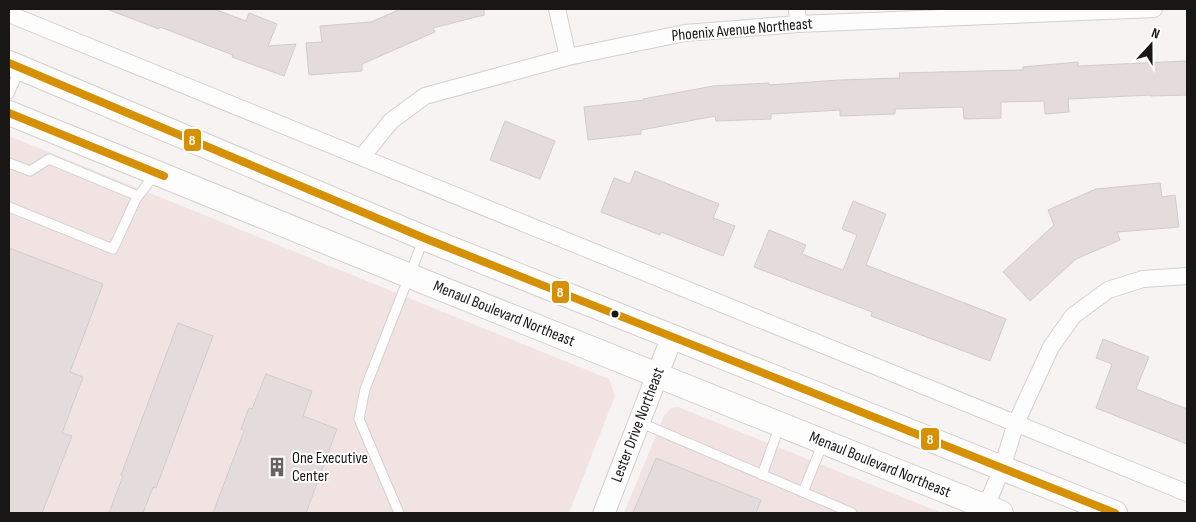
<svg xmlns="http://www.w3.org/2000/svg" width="1196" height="522" font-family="'Sofia Sans Condensed',sans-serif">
	<rect width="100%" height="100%" fill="#f8f3f3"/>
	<g fill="#f0e3e2">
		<path d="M9,136L609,379L615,396L569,513H9Z"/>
		<path d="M678,407L942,513H624L664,416L671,408Z"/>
	</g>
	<g fill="#e4dcda" stroke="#d0cccc">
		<path d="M110,9H214L246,21L249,13L277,24L268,46L296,44L284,76L232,57L233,55L160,27L159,29L109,10Z"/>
		<path d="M401,9H484V15L433,28L435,32L362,64V71L309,75L306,43L322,42L320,26L371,22Z"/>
		<path d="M1187,61V95L1151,96V95L1068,99L1069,112L1045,114L1044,101L1001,102V118L964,119L963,107L895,109V114L840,116V110L771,114V119L716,121L715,116L641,130V134L588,140L584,107L644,100L643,99L713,86L769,83V85L839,80L900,78L899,73L1023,70V67L1078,62V66Z"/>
		<path d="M505,121L555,141L540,179L490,160Z"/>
		<path d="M635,171L719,204L713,218L735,226L723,256L661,232L660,235L601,212L614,178L630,184Z"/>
		<path d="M1160,183L1162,197L1175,195L1179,227L1117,232L1120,240L1076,259L1030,301L1003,272L1054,225L1048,210L1096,189Z"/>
		<path d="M853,201L886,214L866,265L1006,319L990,361L871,316L872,312L754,267L769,230L806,245L802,254L843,270L857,235L842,229Z"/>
		<path d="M9,248L103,284L70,372L83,377L62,433L72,436L42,513H9Z"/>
		<path d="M178,323L213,336L156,488L153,487L143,513H109L123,476L121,475Z"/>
		<path d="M1103,339L1149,357L1136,389L1187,409V444L1096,408L1112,364L1096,358Z"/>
		<path d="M266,374L312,391L303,416L337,429L306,513H213L244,431L241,429L249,408L252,409Z"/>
		<path d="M656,458L761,500L756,513H633Z"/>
	</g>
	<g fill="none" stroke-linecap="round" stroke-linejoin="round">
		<defs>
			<g id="service">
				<path d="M9,94L20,69"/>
				<path d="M9,163L30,171L49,159L138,196"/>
				<path d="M9,207L113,249L136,199L156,173"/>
				<path d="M639,422L852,513"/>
				<path d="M762,475L780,425"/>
				<path d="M803,492L823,443"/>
				<path d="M399,513L359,419L365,389L424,238"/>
			</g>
			<g id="minor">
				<path d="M557,9L568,57"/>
				<path d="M797,9L798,24"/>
				<path d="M9,14L1187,493"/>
				<path d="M362,157L391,121L425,96L568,57L685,33L798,24L1154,9"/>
				<path d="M986,507L1002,468L1016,423L1051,347L1073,316L1108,290L1143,279L1187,276"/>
			</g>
			<path id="tertiary" d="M604,513L672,337"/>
			<g id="secondary">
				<path d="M9,63L424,238L1115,513"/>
				<path d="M9,113L410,276L1001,513"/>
			</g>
		</defs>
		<use href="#service" stroke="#d3d0d0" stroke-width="11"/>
		<use href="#minor" stroke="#d3d0d0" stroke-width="18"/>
		<use href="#tertiary" stroke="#d3d0d0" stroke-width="23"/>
		<use href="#secondary" stroke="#d3d0d0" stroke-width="26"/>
		<use href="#service" stroke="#fefdfd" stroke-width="9"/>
		<use href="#minor" stroke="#fefdfd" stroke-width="16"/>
		<use href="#tertiary" stroke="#fefdfd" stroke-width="21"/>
		<use href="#secondary" stroke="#fefdfd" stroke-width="24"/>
		<defs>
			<g id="bus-1">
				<path d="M9,63L424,238L1115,513"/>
				<path d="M9,113L164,176"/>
			</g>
		</defs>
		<use href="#bus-1" stroke="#fff" stroke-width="11"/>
		<use href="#bus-1" stroke="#d69003" stroke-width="8"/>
	</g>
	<defs>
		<symbol id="building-bare" viewBox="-9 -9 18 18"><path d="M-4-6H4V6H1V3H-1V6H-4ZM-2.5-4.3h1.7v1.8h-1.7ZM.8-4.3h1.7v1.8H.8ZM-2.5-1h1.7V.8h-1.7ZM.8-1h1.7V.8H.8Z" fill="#676363" stroke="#fff" stroke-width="2.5" paint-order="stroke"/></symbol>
	</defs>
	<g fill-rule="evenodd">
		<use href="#building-bare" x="263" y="453" width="28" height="28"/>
	</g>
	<circle fill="#191616" stroke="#fff" stroke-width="2" cx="615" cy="314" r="4.5"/>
	<g text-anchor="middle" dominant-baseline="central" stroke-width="4" stroke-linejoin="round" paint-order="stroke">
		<g font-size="16" fill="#191616" stroke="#fff">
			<text transform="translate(742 30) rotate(-5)">Phoenix Avenue Northeast</text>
			<text transform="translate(504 314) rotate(22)">Menaul Boulevard Northeast</text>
			<text transform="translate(638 425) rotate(-69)">Lester Drive Northeast</text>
			<text transform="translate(880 465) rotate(22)">Menaul Boulevard Northeast</text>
		</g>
		<g font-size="16" fill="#191616" stroke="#fff" text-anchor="start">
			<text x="292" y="458">One Executive<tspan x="292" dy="18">Center</tspan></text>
		</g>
	</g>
	<g stroke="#fff" stroke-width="2">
		<rect x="183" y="128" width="19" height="24" rx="5" fill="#d69003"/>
		<rect x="551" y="280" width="19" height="24" rx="5" fill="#d69003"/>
		<rect x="920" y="427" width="20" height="24" rx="5" fill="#d69003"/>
	</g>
	<g font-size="14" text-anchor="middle" font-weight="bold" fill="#fff">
		<text x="192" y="145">8</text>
		<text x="560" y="297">8</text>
		<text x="930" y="444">8</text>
	</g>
	<rect width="1196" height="522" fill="none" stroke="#191616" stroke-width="20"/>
	<g transform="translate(1151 45) rotate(21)" stroke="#ffffff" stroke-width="4" paint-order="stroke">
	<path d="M0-4L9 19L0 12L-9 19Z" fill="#191616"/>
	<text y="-8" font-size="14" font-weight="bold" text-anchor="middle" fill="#191616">N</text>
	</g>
</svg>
